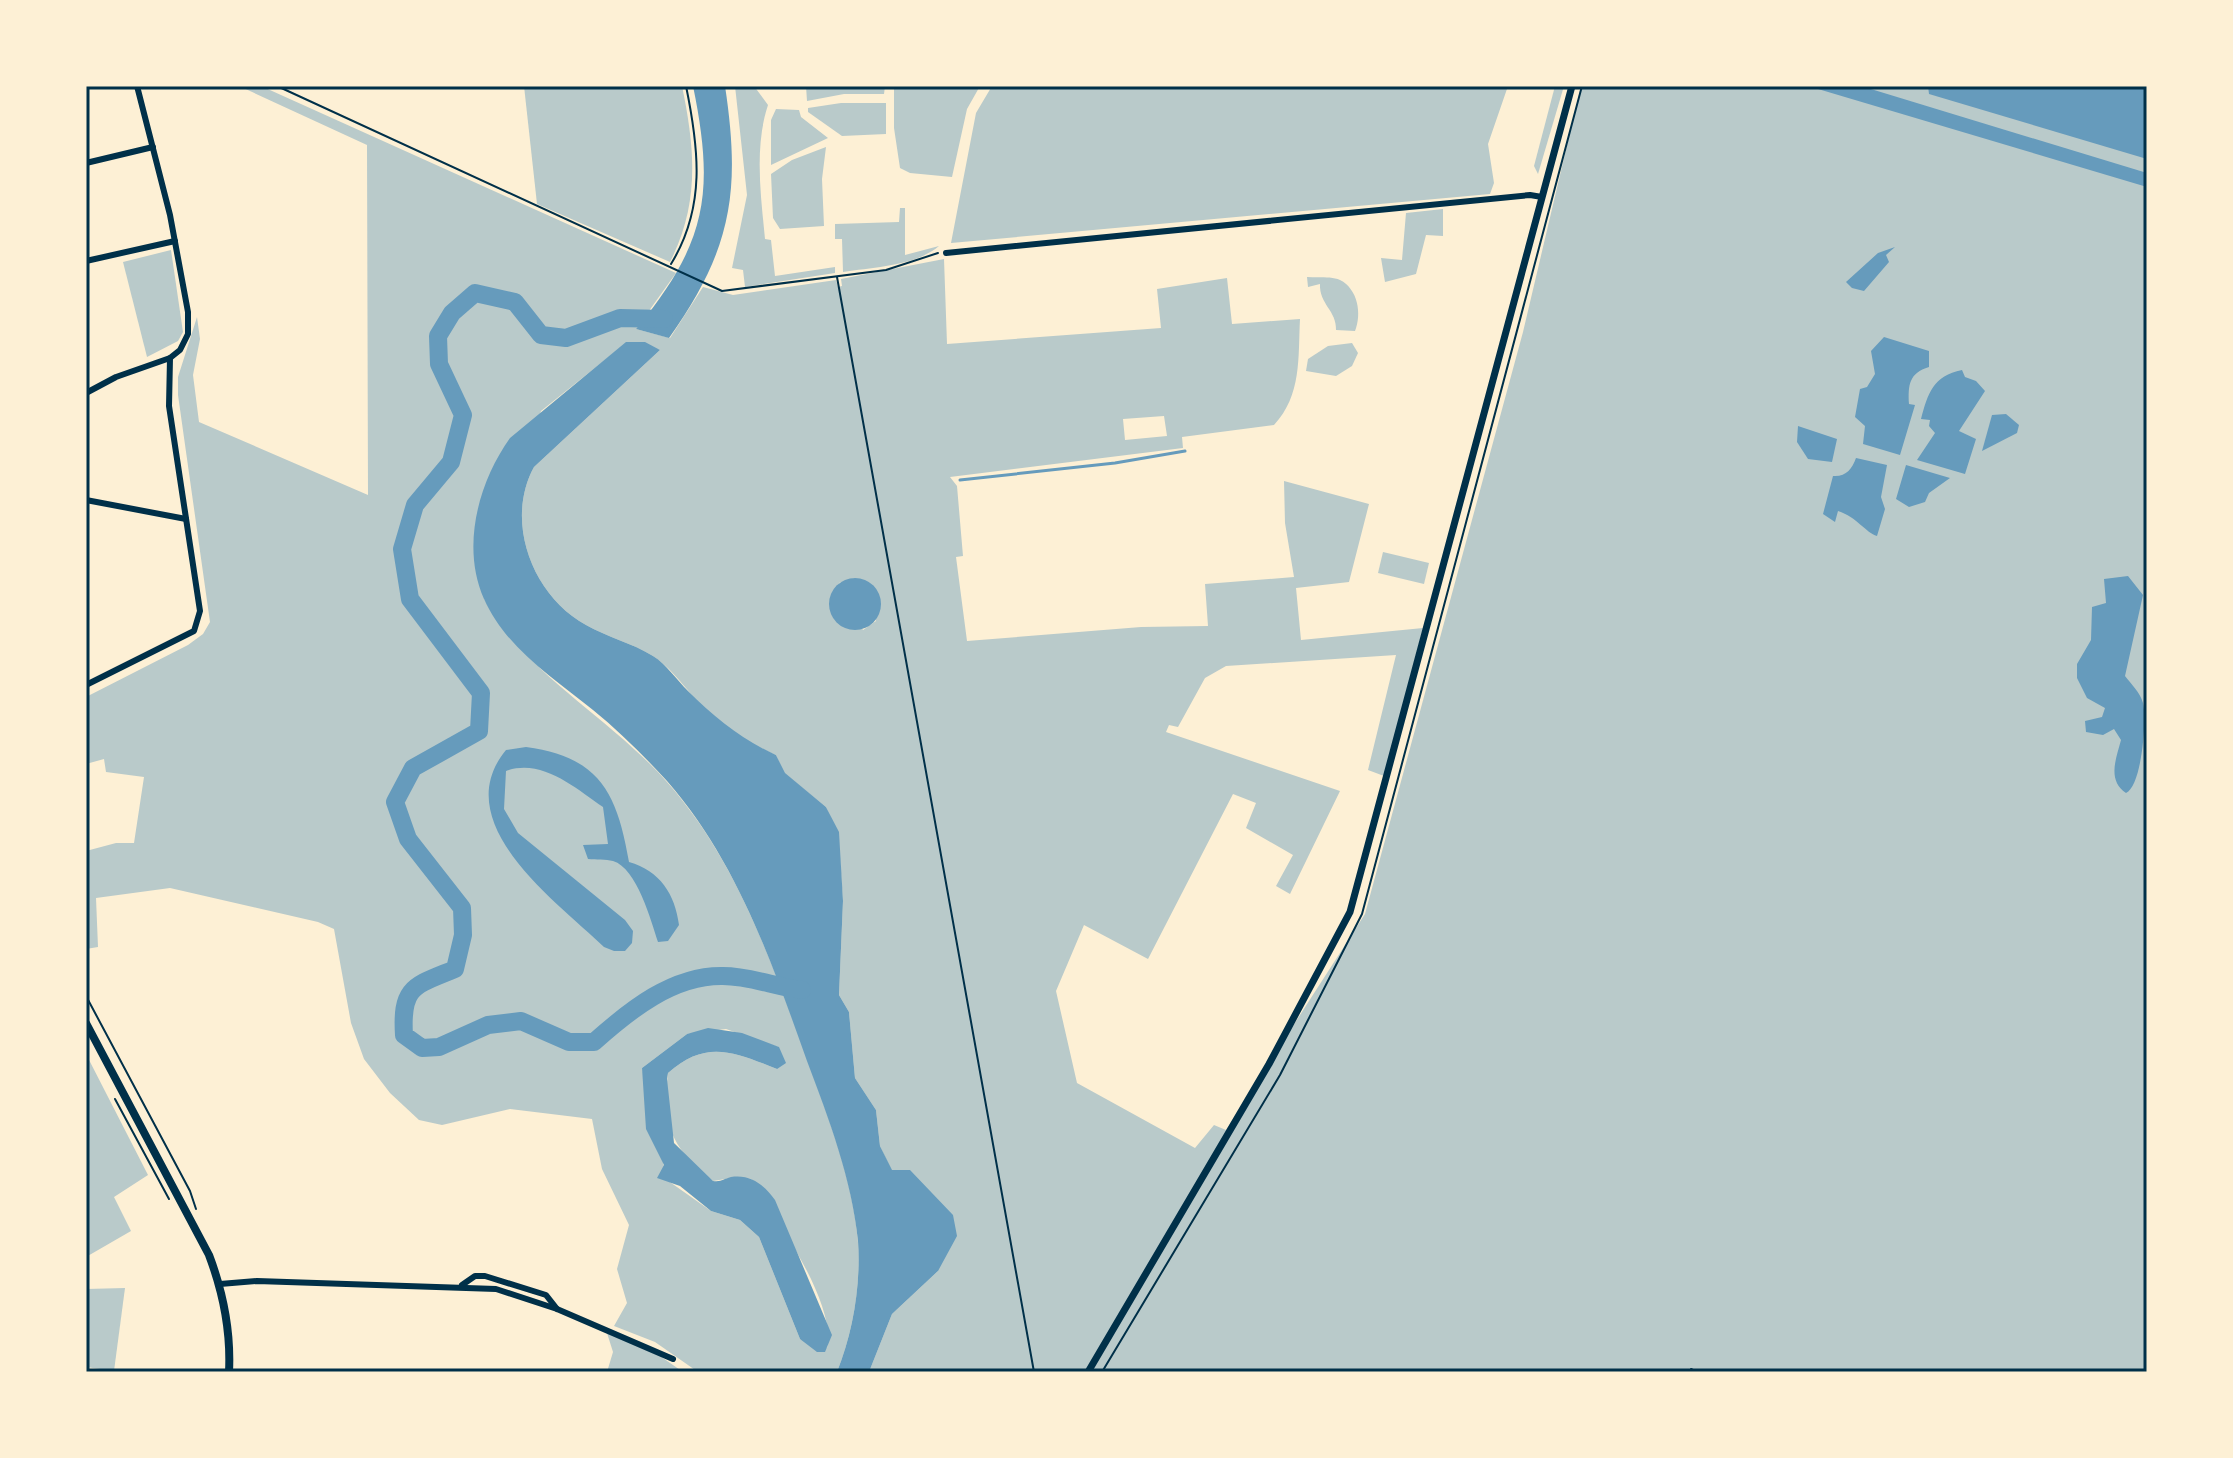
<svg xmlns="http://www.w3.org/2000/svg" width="2233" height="1458" font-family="'IBM Plex Sans',sans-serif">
	<rect width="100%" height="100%" fill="#fdf0d5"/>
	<g fill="#b9caca" fill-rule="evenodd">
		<path d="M239,86H261L676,273L636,329L670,338L703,287L733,295L836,280L838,287L842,286L841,279L944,259L947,344L1161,328L1157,289L1227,278L1232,324L1300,319C1298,357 1302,395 1274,425L1182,437L1183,448L950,477L957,486L963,556L956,557L967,641L1141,627L1208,626L1205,584L1294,577L1285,523L1284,481L1369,504L1349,582L1296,588L1301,640L1423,628L1384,776L1368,770L1396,655L1226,666L1205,678L1178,727L1169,725L1166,732L1340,791L1290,894L1276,886L1293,855L1246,828L1256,803L1233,794L1148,959L1084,925L1056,991L1077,1083L1195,1148L1214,1125L1226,1130L1365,914L1523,332L1581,86H2147V1372H869L892,1314L938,1271L880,1146L876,1110L855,1078L849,1012L839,995L843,901L838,832L826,807L784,773L776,755C753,745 732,734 713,717C692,699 676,671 653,656C632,643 607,637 586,625C533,596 504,522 534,467L660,350L626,343L541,411L484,599C523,672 611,718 667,782C737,861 772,963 808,1061C829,1119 853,1180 858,1242C861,1285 853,1332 837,1372H698L655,1342L614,1326L627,1303L617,1269L629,1225L602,1169L592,1119L510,1109L442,1125L419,1120L390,1093L364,1059L351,1023L334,929L318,922L170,888L96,898L98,947L86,949V851L116,843H134L144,777L106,772L104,759L86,764V697L188,645L203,634L210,622L178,395V377L197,317L200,339L193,375L199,422L368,495L367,145ZM1164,416L1167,436L1125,440L1123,419ZM855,578L876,621L863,630L839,583ZM726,1029L778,1047L777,1069C734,1052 706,1039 668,1073C661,1125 673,1150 713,1181L738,1177L751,1179C776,1218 837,1304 827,1348L800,1339L759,1237L740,1220L711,1211L667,1180L642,1068L687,1034Z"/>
		<path d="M524,86H682C695,149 700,203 670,262L537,204Z"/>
		<path d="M735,86H754L768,105C754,147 761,197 765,239L771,240L775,276L835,267V273L745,287L743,270L732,268L747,195Z"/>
		<path d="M806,86H885L884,94H844L807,101Z"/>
		<path d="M894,86H980L967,109L952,177L910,173L900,168L894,128Z"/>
		<path d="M992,86H1508L1488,144L1494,183L1490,194L951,243L976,113Z"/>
		<path d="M1555,86H1564L1538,174L1534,166Z"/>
		<path d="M841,103H886V134L842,136L808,112V108Z"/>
		<path d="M776,109L799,110L801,117L828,138L771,165V120Z"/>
		<path d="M826,147L822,179L824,226L780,229L773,218L771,174L792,160Z"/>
		<path d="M900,208H905V255L939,246C915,266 875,267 843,272L842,239H835V224L899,222Z"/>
		<path d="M1443,209V236L1426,235L1416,274L1385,282L1381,258L1402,260L1406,213Z"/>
		<path d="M171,250L183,332L178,341L147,357L123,262Z"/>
		<path d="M1307,277C1317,278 1331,276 1340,280C1358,289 1362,314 1355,331L1336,330C1337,311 1319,304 1320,284L1308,287Z"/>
		<path d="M1352,343L1358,353L1352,366L1336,376L1306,371L1308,359L1328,346Z"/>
		<path d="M1383,552L1429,563L1424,584L1378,573Z"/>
		<path d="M86,1054L148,1175L114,1197L131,1231L86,1257Z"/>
		<path d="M125,1288L114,1371L86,1367V1289Z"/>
		<path d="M607,1333L660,1356L683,1372H607L613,1352Z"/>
	</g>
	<g fill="#669bbc">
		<path d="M693,86H725C741,192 732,249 669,338L636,329C707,243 715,193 693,86Z"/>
		<path d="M1808,86H1861L2147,173V187Z"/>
		<path d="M1928,86H2147V159L1929,94Z"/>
		<path d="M1895,247L1886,255L1889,262L1864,291L1852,288L1846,282L1878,253Z"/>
		<path d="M1884,337L1929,351V367C1909,373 1908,385 1909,404L1915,405L1900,455L1863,444L1865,426L1855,417L1860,389L1867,387L1875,374L1871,351Z"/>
		<path d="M626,342H645L660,350L534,467C504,522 533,596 586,625C607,637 632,643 653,656C666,664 677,680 688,691C715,718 741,739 776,755L785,773L826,807L839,832L843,901L839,995L849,1012L855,1078L876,1110L880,1146L892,1170H910L953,1215L957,1236L938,1271L892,1314L869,1372H837C853,1332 861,1285 858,1241C852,1180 829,1119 807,1061C772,963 737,861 667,781C644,756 619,731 593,710C552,677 506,648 484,599C461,547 478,483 510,438Z"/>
		<path d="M1962,370L1965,377L1976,381L1985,391L1959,431L1976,439L1965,474L1917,460L1935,433L1929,426L1930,420L1921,419C1928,393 1933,376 1962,370Z"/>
		<path d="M2006,414L2019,425L2017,433L1982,451L1992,415Z"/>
		<path d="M1798,426L1837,439L1832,462L1808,459L1797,442Z"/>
		<path d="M1856,458L1887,465L1881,497L1885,509L1877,536C1866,533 1857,517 1838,511L1835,522L1823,514L1833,476C1846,477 1852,469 1856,458Z"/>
		<path d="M1906,465L1950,478L1929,493L1925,502L1909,507L1896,499Z"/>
		<path d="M2128,576L2143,595L2125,676C2131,684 2140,692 2143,703C2147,718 2142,786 2126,793C2107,780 2116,759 2121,740L2114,729L2103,735L2086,732L2085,721L2102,717L2105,708L2087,698L2077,678V664L2091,640L2092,607L2106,603L2104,579Z"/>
		<circle cx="855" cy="604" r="26"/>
		<path d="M526,747C600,757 617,793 629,862C660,871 675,894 679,925L668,941L658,942C651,921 637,868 613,861C606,859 596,860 588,859L583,845L608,844L603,807C575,788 542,758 506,771L504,809L518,833L625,920L633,931L632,943L625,951H614L604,947C557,902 446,823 506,750Z"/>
		<path d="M708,1028L742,1033L779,1047L786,1063L777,1069C734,1052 706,1039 668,1073L667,1079L674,1143L713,1181C722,1182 723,1179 731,1177C751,1174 764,1185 775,1200L832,1335L825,1352H817L800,1339L759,1237L740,1220L711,1211L680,1186L657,1178L664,1165L646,1129L642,1068L687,1034Z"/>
	</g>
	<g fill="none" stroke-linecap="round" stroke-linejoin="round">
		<path stroke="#669bbc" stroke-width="3" d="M960,480L1115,463L1185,451"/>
		<path stroke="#669bbc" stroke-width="18" d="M664,319L620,318L566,338L541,335L515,302L475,293L452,313L438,336L439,364L463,415L451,462L415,505L402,549L410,599L481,693L479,731L413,768L395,802L408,839L462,908L463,935L455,969C414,986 401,986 404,1035L422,1048L439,1047L488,1025L521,1021L569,1042H594C630,1010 673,975 723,976C750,976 776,987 802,990"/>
		<g stroke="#003049" stroke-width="2">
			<path d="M277,86L722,291L886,270L938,253"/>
			<path d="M671,264C706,207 699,149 686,86"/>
			<path d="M837,277L1034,1372"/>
			<path d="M86,996L190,1191L196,1209"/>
			<path d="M115,1099L169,1199"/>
			<path d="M1691,1369L1697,1372"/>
			<path d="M1102,1372L1280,1075L1362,914L1582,86"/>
		</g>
		<g stroke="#003049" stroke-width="6">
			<path d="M86,163L153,147"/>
			<path d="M946,253L1530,195L1542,197"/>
			<path d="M86,261L175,241"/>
			<path d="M86,393L116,377L170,358"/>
			<path d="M86,500L186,519"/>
			<path d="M86,685L194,631L200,611L169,406L170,358L180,350L188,334V312L170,215L137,86"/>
			<path d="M220,1284L257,1281L496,1289L557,1309L673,1359"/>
			<path d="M462,1285L475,1276H485L546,1295L557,1309"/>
			<path d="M86,1372H87"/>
		</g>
		<path stroke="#003049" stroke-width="7" d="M1088,1372L1269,1064L1350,912L1572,86"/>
		<path stroke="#003049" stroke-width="8" d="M86,1023L209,1255C223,1292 231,1332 229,1372"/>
	</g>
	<rect width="2233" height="1458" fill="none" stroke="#fdf0d5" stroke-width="176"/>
	<rect x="88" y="88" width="2057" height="1282" fill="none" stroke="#003049" stroke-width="3"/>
</svg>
